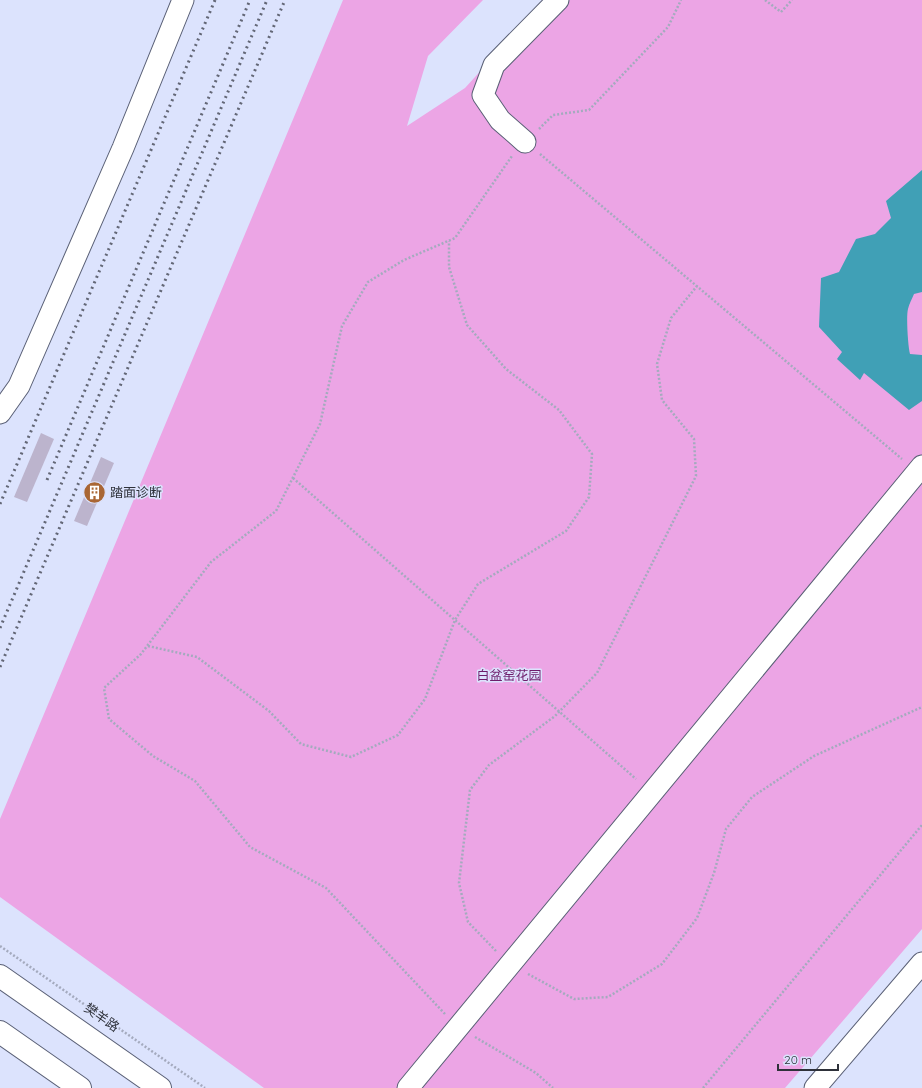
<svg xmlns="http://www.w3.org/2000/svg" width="922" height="1088" font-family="Quicksand,'Noto Sans SC',sans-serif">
	<rect width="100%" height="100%" fill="#dce3fd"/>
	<path fill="#eca5e5" d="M343,0H483L428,56L407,126L465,88L545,0H922V929L785,1088H264L0,897V819Z"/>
	<path fill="#40a0b6" d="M922,170V292L914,294C912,299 909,304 908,309C906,316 908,347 910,354L922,355V401L909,410L864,373L860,380L837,359L842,352L819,327L821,278L839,272L856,239L875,234L891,218L886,201Z"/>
	<g fill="#bcb4cd">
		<path d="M41,433L54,439L27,502L14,497Z"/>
		<path d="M101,457L114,463L87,526L74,521Z"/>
	</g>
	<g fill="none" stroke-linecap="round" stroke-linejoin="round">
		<defs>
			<g id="minor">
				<path d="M525,142L500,120L483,95L494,65L558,0"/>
				<path d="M0,413L19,386L123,148L183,0"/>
				<path d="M408,1088L922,466"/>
				<path d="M815,1088L922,963"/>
			</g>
			<g id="major">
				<path d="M0,976L160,1088"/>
				<path d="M0,1032L80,1088"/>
			</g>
		</defs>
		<use href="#minor" stroke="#5a6076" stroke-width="23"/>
		<use href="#major" stroke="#5a6076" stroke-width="24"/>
		<g stroke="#a4aabe" stroke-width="2.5" stroke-dasharray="2 2" stroke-linecap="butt">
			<path d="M765,0L781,12L792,0"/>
			<path d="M539,129L553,115L589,110L668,27L681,0"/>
			<path d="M540,154L902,459"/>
			<path d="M293,478L636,779"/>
			<path d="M148,646L197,657L269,711L301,744L351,757L398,735L425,699L455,620L478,584L566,531L589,497L592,454L559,410L506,369L467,325L449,267V241"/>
			<path d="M0,946L205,1088"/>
			<path d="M496,951L468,922L459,883L470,790L489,765L555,716L597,673L696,476L694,439L662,400L657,364L671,318L697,286"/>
			<path d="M528,974L574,999L608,997L662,964L697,918L714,873L726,829L752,797L814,756L922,707"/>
			<path d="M445,1014L326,888L250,847L195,781L153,756L109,719L104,688L141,654L211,562L276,511L320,424L342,326L368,282L404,260L455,238L512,156"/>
			<path d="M475,1037L536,1073L553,1088"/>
			<path d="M703,1088L922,825"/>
		</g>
		<use href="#minor" stroke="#fff" stroke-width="21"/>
		<use href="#major" stroke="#fff" stroke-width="22"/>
		<g stroke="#636776" stroke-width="3" stroke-dasharray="2 4" stroke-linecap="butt">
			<path d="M47,480L250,0"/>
			<path d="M0,504L215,0"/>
			<path d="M0,628L267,0"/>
			<path d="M0,667L285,0"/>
		</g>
	</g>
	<defs>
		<symbol id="building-disc" viewBox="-11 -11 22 22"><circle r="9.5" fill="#a96634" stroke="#dce3fd"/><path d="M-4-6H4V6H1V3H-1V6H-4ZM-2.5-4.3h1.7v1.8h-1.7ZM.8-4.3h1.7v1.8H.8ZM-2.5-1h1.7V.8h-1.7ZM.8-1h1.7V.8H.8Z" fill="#fff"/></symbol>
	</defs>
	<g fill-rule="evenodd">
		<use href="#building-disc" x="82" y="480" width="25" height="25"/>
	</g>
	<g text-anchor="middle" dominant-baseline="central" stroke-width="3" stroke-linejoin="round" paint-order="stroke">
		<g font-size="13" fill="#2e313a" stroke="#dce3fd" text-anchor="start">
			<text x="110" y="492">踏面诊断</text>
		</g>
		<g font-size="13" fill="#6f1d6c" stroke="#dce3fd">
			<text x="509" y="675">白盆窑花园</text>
		</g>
		<g font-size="13" fill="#2e313a" stroke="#dce3fd">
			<text transform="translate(102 1017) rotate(35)">樊羊路</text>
		</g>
	</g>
	<path d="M778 1064v6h60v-6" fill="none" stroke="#2e313a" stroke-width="2"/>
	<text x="784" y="1064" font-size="12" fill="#2e313a" stroke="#dce3fd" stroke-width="3" paint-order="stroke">20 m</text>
</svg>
